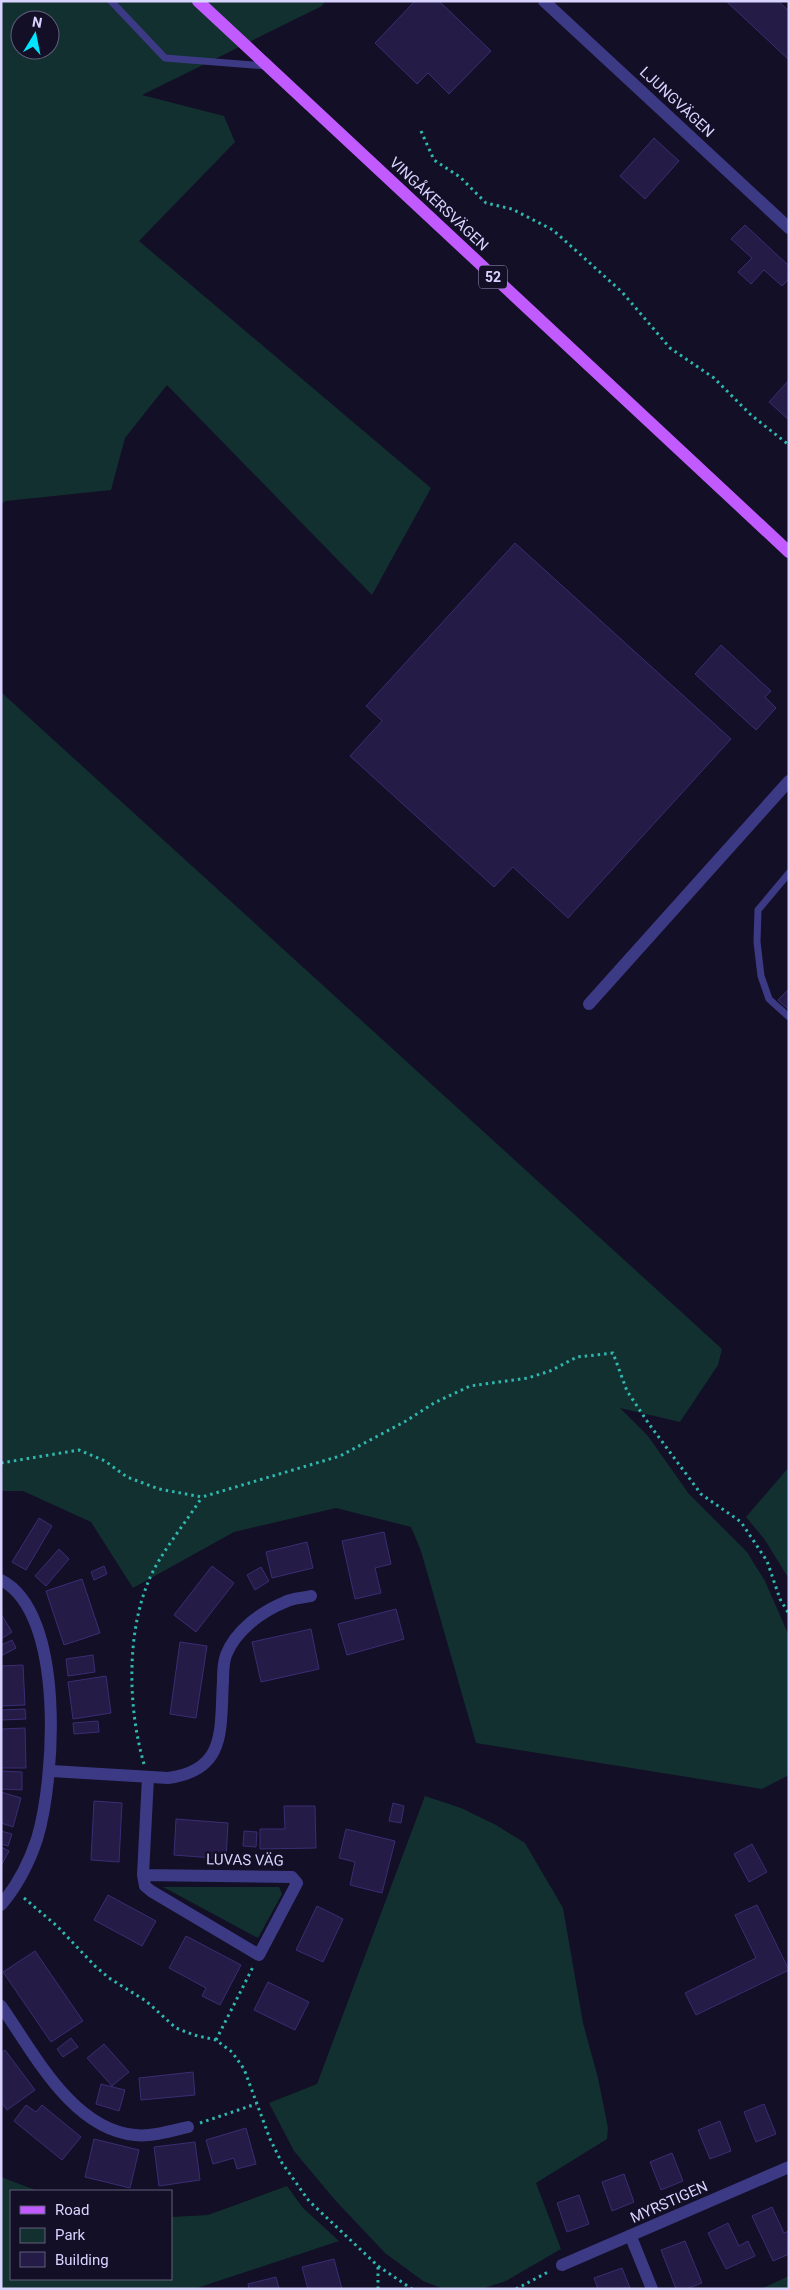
<svg xmlns="http://www.w3.org/2000/svg" width="790" height="2290" font-family="Roboto,sans-serif">
	<rect width="100%" height="100%" fill="#130f26"/>
	<g fill="#12302f" fill-rule="evenodd">
		<path d="M1,1H325L322,6L142,95L224,116L235,142L139,241L431,488L372,595L167,385L125,438L111,490L6,501L1,504ZM20,20H50V50H20Z"/>
		<path d="M1,692L722,1349L718,1365L680,1422L620,1408L648,1436L689,1494L747,1552L765,1581L789,1636V1775L762,1789L476,1743L421,1551L411,1527L336,1508L234,1532L133,1588L91,1522L23,1491H1Z"/>
		<path d="M789,1467V1579L765,1540L746,1517Z"/>
		<path d="M425,1796L461,1808L496,1825L525,1843L563,1908L583,2023L598,2078L608,2128L607,2139L536,2183L561,2249L506,2281L481,2289H444L423,2281L385,2253L335,2200L294,2151L269,2103L317,2084Z"/>
		<path d="M163,1887H279L282,1894L258,1938Z"/>
		<path d="M1,2177L38,2191H11V2279H171V2217L208,2215L287,2186L303,2208L339,2241L194,2289H1Z"/>
		<path d="M789,2276V2289H761Z"/>
	</g>
	<g fill="#241b47" stroke="#3b2d73">
		<path d="M415,1H439L491,51L449,94L428,73L417,84L375,43Z"/>
		<path d="M726,1H778L789,11V60Z"/>
		<path d="M654,138L679,161L645,199L620,176Z"/>
		<path d="M745,225L789,266V279L782,286L764,270L751,284L738,272L752,258L731,239Z"/>
		<path d="M789,380V420L769,402Z"/>
		<path d="M515,543L731,739L568,918L513,867L494,887L350,756L382,721L366,706Z"/>
		<path d="M721,645L771,691L765,697L776,708L756,730L695,674Z"/>
		<path d="M789,989V1010L778,1000Z"/>
		<path d="M39,1518L52,1526L26,1570L12,1562Z"/>
		<path d="M384,1532L391,1564L375,1568L381,1593L355,1599L342,1541Z"/>
		<path d="M307,1542L313,1568L272,1578L266,1552Z"/>
		<path d="M59,1549L69,1559L46,1586L35,1576Z"/>
		<path d="M104,1566L107,1574L94,1580L91,1572Z"/>
		<path d="M212,1566L234,1583L196,1632L174,1615Z"/>
		<path d="M261,1567L269,1581L255,1590L247,1575Z"/>
		<path d="M82,1579L100,1633L64,1645L46,1591Z"/>
		<path d="M396,1609L404,1639L347,1655L338,1624Z"/>
		<path d="M1,1614L12,1632L1,1639Z"/>
		<path d="M311,1629L319,1669L261,1682L252,1642Z"/>
		<path d="M12,1640L16,1648L1,1656V1645Z"/>
		<path d="M180,1642L207,1646L196,1718L170,1714Z"/>
		<path d="M93,1655L95,1672L68,1676L66,1659Z"/>
		<path d="M23,1665L25,1705L1,1706V1666Z"/>
		<path d="M106,1676L111,1713L73,1719L68,1682Z"/>
		<path d="M25,1709L26,1719L1,1720V1710Z"/>
		<path d="M98,1721L99,1732L74,1734L73,1723Z"/>
		<path d="M25,1728L26,1768H1V1729Z"/>
		<path d="M1,1771L22,1772V1790L1,1789Z"/>
		<path d="M1,1792L21,1798L13,1827L1,1823Z"/>
		<path d="M94,1801L122,1803L119,1862L91,1860Z"/>
		<path d="M393,1803L404,1806L401,1823L389,1821Z"/>
		<path d="M284,1806H315L316,1848L260,1849V1829H285Z"/>
		<path d="M176,1819L228,1823L226,1859L174,1855Z"/>
		<path d="M346,1829L395,1841L382,1893L350,1885L355,1862L339,1858Z"/>
		<path d="M1,1831L12,1834L8,1846L1,1844Z"/>
		<path d="M244,1831L257,1832L256,1847L243,1846Z"/>
		<path d="M752,1844L767,1872L749,1882L734,1854Z"/>
		<path d="M1,1847L9,1851L1,1866Z"/>
		<path d="M108,1895L156,1921L142,1946L94,1920Z"/>
		<path d="M757,1905L789,1970L696,2015L685,1993L756,1958L735,1915Z"/>
		<path d="M317,1906L343,1919L323,1962L296,1950Z"/>
		<path d="M186,1936L241,1965L220,2005L202,1996L206,1988L169,1968Z"/>
		<path d="M35,1951L83,2021L51,2042L3,1972Z"/>
		<path d="M268,1982L309,2002L295,2030L254,2010Z"/>
		<path d="M71,2038L78,2047L63,2057L57,2049Z"/>
		<path d="M104,2044L129,2072L112,2086L87,2058Z"/>
		<path d="M5,2050L35,2090L7,2110L1,2102V2053Z"/>
		<path d="M193,2072L195,2095L141,2100L139,2078Z"/>
		<path d="M101,2084L125,2090L119,2111L96,2104Z"/>
		<path d="M764,2104L776,2134L756,2142L744,2112Z"/>
		<path d="M26,2105L36,2112L42,2105L81,2137L62,2160L14,2121Z"/>
		<path d="M720,2121L731,2151L710,2159L698,2130Z"/>
		<path d="M246,2128L256,2164L237,2169L234,2158L213,2164L206,2140Z"/>
		<path d="M94,2139L139,2150L130,2188L85,2177Z"/>
		<path d="M195,2142L200,2180L159,2186L154,2147Z"/>
		<path d="M672,2153L683,2181L661,2190L650,2162Z"/>
		<path d="M624,2174L634,2202L612,2211L602,2182Z"/>
		<path d="M579,2195L589,2224L567,2232L557,2203Z"/>
		<path d="M772,2207L784,2233L789,2231V2254L773,2261L752,2216Z"/>
		<path d="M728,2223L739,2246L748,2241L755,2256L726,2269L708,2233Z"/>
		<path d="M685,2241L702,2283L686,2289H676L661,2250Z"/>
		<path d="M334,2259L342,2289H308L302,2267Z"/>
		<path d="M622,2268L630,2288L598,2289L594,2278Z"/>
		<path d="M276,2277L279,2289H249L248,2284Z"/>
	</g>
	<g fill="none" stroke-linecap="round" stroke-linejoin="round">
		<g stroke="#2fb8b0" stroke-width="3" stroke-dasharray="2.5 4" stroke-linecap="butt">
			<path d="M421,131L434,160L460,177L486,203L512,209L553,230L622,292L670,348L714,378L751,415L789,445"/>
			<path d="M1,1463L79,1450L105,1461L127,1477L159,1489L202,1497L340,1456L406,1421L434,1403L470,1386L528,1378L550,1371L577,1357L613,1353L627,1391L649,1424L701,1494L741,1522L767,1561L780,1599L789,1614"/>
			<path d="M144,1764C128,1709 126,1634 149,1580C159,1555 187,1521 202,1497"/>
			<path d="M24,1898L57,1926L95,1966L109,1978L146,2001L176,2028L194,2035L216,2040L232,2052L244,2069L270,2139L282,2163L309,2201L378,2266L412,2289"/>
			<path d="M216,2040L253,1967"/>
			<path d="M200,2123L256,2104"/>
			<path d="M378,2289V2266"/>
			<path d="M516,2289L550,2271"/>
		</g>
		<g stroke="#3d3a85" stroke-width="7">
			<path d="M111,1L165,58L266,66"/>
			<path d="M789,873L758,910L757,942L761,976L769,999L789,1017"/>
		</g>
		<g stroke="#3d3a85" stroke-width="12">
			<path d="M544,1L789,228"/>
			<path d="M589,1004L789,781"/>
			<path d="M1,1580C66,1613 55,1780 37,1839C29,1863 17,1886 1,1905"/>
			<path d="M51,1771L168,1778C227,1770 220,1730 223,1681C223,1673 223,1663 226,1655C236,1630 261,1612 285,1602C292,1598 303,1598 311,1596"/>
			<path d="M143,1875L292,1877L297,1883L259,1955L151,1891L145,1886L143,1875L148,1777"/>
			<path d="M1,2006C34,2053 72,2129 135,2135C151,2137 171,2131 188,2127"/>
			<path d="M631,2237L652,2289"/>
			<path d="M562,2265L789,2167"/>
		</g>
		<path stroke="#c25bff" stroke-width="12" d="M198,1L789,552"/>
	</g>
	<g text-anchor="middle" dominant-baseline="central" stroke-width="5" stroke-linejoin="round" paint-order="stroke">
		<rect fill="#130f26" stroke="#9e99be" stroke-width="1" x="479" y="265.5" width="28" height="23" rx="4"/>
		<g font-size="14" font-weight="bold" fill="#d9d4ff">
			<text x="493" y="277">52</text>
		</g>
		<g font-size="15" fill="#d9d4ff" stroke="#130f26">
			<text transform="translate(677 102) rotate(43)">LJUNGVÄGEN</text>
			<text transform="translate(439 204) rotate(43)">VINGÅKERSVÄGEN</text>
			<text transform="translate(245 1860) rotate(1)">LUVAS VÄG</text>
			<text transform="translate(669 2202) rotate(-24)">MYRSTIGEN</text>
		</g>
	</g>
	<rect width="790" height="2290" fill="none" stroke="#d9d4ff" stroke-width="5"/>
	<rect x="10" y="2190" width="162" height="90" fill="#130f26" stroke="#625e7d"/>
	<rect x="20" y="2206" width="25" height="8" fill="#c25bff" stroke="#625e7d"/>
	<text x="55" y="2215" font-size="15" fill="#d9d4ff">Road</text>
	<rect x="20" y="2228" width="25" height="15" fill="#12302f" stroke="#625e7d"/>
	<text x="55" y="2240" font-size="15" fill="#d9d4ff">Park</text>
	<rect x="20" y="2252" width="25" height="15" fill="#241b47" stroke="#625e7d"/>
	<text x="55" y="2265" font-size="15" fill="#d9d4ff">Building</text>
	<g transform="translate(35 35) rotate(10)"><circle r="24" fill="#130f26" stroke="#625e7d"/>
	<path d="M0-4L9 19L0 12L-9 19Z" fill="#00e5ff"/>
	<text y="-8" font-size="14" font-weight="bold" text-anchor="middle" fill="#d9d4ff">N</text>
	</g>
</svg>
